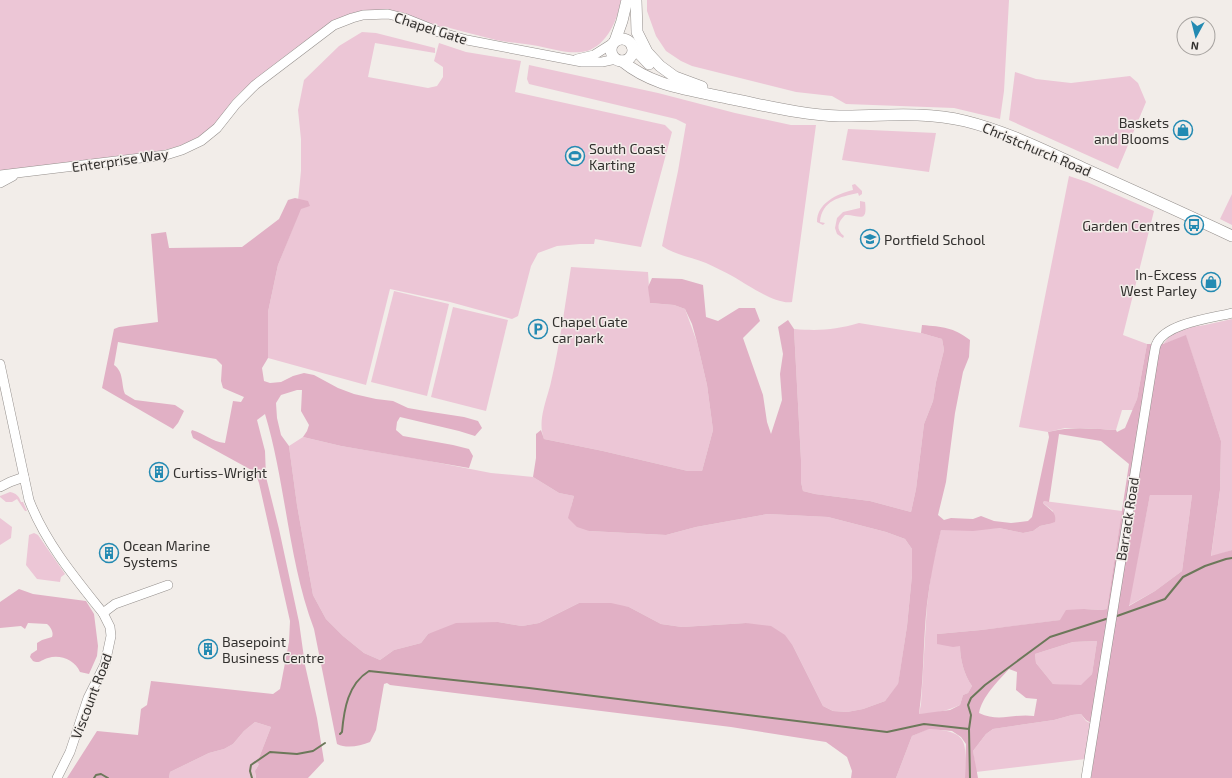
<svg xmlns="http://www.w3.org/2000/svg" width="1232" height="778" font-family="'Exo 2',sans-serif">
	<rect width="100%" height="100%" fill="#f2ede9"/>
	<g fill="#ecc6d6">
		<path d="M0,0H621C618,19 607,45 587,51C571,55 553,49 538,46C524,43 510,43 496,40C479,36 462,31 446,27L445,28L405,15L357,12L344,16L333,21C302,43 272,65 243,90C233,98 227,108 220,118C205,137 183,146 160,151L0,171Z"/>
		<path d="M647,0H1009L1004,91L1000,119L954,108L846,104L832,96L796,92L692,66L681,61L666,51L656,36L647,11Z"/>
		<path d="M362,32L376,33L435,48V53L375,43L368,77L428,88L437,86L443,77V67L434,61L439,43L466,52L521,61L515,92L665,125L672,132L641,247L595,239L594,244H580L557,246L538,253L531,266L518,316L512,319L450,302L390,289L366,385L268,358V312L278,265L296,220L301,171V139L298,110L304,80L339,46Z"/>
		<path d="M529,65L658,93L735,113L791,125H816L792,302C776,305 748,285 734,277C725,272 715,267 706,263C691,257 675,255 662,246L678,171L686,124L676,119L529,84L527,79Z"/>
		<path d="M1015,72L1036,79L1071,83L1130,76L1138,83L1146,102L1118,169L1009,120Z"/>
		<path d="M848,129L936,133L929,172L842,160Z"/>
		<path d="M1069,176L1087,182L1154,211L1123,335L1147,344L1137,399L1133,410H1122L1116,430L1086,428H1065L1048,432L1019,427Z"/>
		<path d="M855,184L862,191V194L859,196L858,193C840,197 822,200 820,222L825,223L823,225L817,222C817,203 837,194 853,190L852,185Z"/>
		<path d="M1232,194V225L1220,219Z"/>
		<path d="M860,201L865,202C868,225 858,214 845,215C838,222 835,229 844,236L843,238L837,234L835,228L837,218L843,212L860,208Z"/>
		<path d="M571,267L648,272L650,303L674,305L685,309L697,342L707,385L713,430L702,471H688L603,451L544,439C537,420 547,400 551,382C560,344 565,305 571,267Z"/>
		<path d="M394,291L449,304L427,396L371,382Z"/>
		<path d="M453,307L508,320L486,411L431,397Z"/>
		<path d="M1232,319V550L1211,557L1220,490L1221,441L1186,336L1163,344L1172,334L1186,328L1205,325Z"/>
		<path d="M859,323L921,333L942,339L944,350L936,382L933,401L924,424L916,489L911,512L870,501L815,494L803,491L801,482V460L794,329C819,331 835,330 859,323Z"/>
		<path d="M303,437L341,446L424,460L491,473L533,477L559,493L574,496L571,507L589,531L666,535L696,527L768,514L828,517L886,532L905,539L912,549V575L907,626L898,685L885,701L863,709L847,712L833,711L823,706L793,646L746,623L682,627L661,624L629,607L579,603L539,623L522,626L498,622L428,634L421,643L394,650L380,660L364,653L343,636L326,619L313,595L297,505L289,446Z"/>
		<path d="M10,492C16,493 19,496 21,502H23L27,511H25L17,499L12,502H6L0,497V496Z"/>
		<path d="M1150,495H1192L1182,571L1155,591L1128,606Z"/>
		<path d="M1044,501L1122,511L1107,609L1101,610L1084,609L1061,620L981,630L937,634L960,646C960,659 964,675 972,686L968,693L963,695L960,705C947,711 933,714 919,714L921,704L927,605L932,567L941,529L999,528L1023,533L1033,531L1040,526L1049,524L1053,511L1043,503Z"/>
		<path d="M0,518L12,527L11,538L0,545Z"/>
		<path d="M34,533L38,535L65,574L61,577L60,582L37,579L26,565L29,535Z"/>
		<path d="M1097,641L1092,674L1081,686L1053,684L1036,663L1035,654L1073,642Z"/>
		<path d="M1081,714L1086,721L1098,727L1094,758L976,772L973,751L986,734L993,729L1054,720L1072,715Z"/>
		<path d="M255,722L271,727L257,763L259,764C256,768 254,773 256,778H169L170,772L209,753L224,749L233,744L244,731Z"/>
		<path d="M928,729C970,731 966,742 965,778H896L912,736Z"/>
	</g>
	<g fill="#e1b0c5" fill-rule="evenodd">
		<path d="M295,198L308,201L310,206L301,209L278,265L268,312V358L262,368L264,381L270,383L281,382L293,376L304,373L314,375L338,388L354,394L376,399L393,401L408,408L425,411L464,417L478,421L482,428L475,436L459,431L400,417L397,422L396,430L403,436L453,445L469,449L473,456L469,468L341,446L303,437L307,431L309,425L301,411L302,390H297L281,395L276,403L277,418L281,435L289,446L297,505L313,595L326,619L343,636L364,653L380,660L394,650L421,643L428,634L456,623L498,622L522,626L539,623L579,603H611L629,607L661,624L682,627L746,623L771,626L785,635L793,646L823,706L833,711L847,712L863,709L885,701L898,684L907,626L912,575V549L905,539L886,532L828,517L768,514L696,527L666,535L589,531L577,527L568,518L574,496L559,493L533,477L536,458V434L541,430L544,439L603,451L688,471H702L713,430L707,385L697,342L692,324L685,309L674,305L650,303L648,287L652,278L682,279L703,285L706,317L718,321L739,308H755L760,321L743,338L763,395L767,422L771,434L782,400L780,374L783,354L778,327L788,320L794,329L801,460V482L803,491L815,494L870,501L911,512L916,489L924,424L933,401L936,382L944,350L942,339L921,333L922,325C943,327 953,327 970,340L969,357L963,372L955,413L946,482L938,515L944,520L951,518L973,519L981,516L994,521L1011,523L1028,521L1032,517L1049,437L1048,432C1073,426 1091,429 1116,430L1117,432L1125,428L1137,399L1147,344H1163L1186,335L1221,441L1220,490L1211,556L1232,550V778H1091L1098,727L1086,720L1081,714L1072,715L1054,720L993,729L986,734L973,751L978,778H965L966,744L961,737L952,731L929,729L912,736L896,778H851L852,771L847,757L826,742L731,727L390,685L387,683L384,684L376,730L370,742C360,746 347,749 337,744L314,629C288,560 286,484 265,414L257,420L265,451L266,477L279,529L299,622L305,665L317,718L324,761L308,778H256L255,771L259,764L257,763L271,727L255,722L244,731L233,744L224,749L209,753L170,772L169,778H67L97,731L138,735L141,709L147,705L151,681L273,694L280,689L289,642L290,621L259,483L255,472L193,438L191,432L192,430C204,433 212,442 225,443L233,401L241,402L244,397L223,388L221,381L222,365L216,359L118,342L114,365C124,372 121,384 125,394L135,400L175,405L184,411L178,423L173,429L102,388L114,329L119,327L158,322L151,234L166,232L169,248L242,247L279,219L288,200ZM1059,434L1101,441L1129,464L1107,609L1101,610L1084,609L1066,610L1060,620L981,630L937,634V644L953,647L960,646C960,659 964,675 972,686L968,693L963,695L960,705L950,710L919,714C924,678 923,641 927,604C930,579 935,554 941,530L973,531L999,528L1023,533L1033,531L1040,526L1049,524L1055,522C1057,511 1049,510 1043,503L1044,501L1049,502ZM1150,495H1192L1182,571L1155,591L1129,606ZM1097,641L1092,674L1081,685L1053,684L1036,663L1035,654L1073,642ZM1009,669L1017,672L1016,690L1026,698L1037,699L1034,716C1013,713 1000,723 979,713C982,697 998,681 1009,669Z"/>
		<path d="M19,589L33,594L86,601L94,614L98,646L97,656L89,674L80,672C75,660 60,654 48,658C41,660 39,664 33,661L30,657L31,654L37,650V643L42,640L52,637C54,633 51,627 47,624L28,623L25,629L21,626L0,628V602Z"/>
	</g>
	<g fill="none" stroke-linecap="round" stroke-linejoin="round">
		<g stroke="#6c785a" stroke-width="2">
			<path d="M1117,616L1165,599L1183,577L1205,566L1226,559L1232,558"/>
			<path d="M969,729L970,778"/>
			<path d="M340,734L342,732C344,709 348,684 369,671L529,688L887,732L924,724L969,729L971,715L968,705L971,698L985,685L1050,637L1106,619"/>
			<path d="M94,778L96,775L101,774L108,778"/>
			<path d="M252,778L250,771L251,765L270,752L297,754L313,751L325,743"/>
		</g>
		<defs>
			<g id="minor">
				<path d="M577,59L594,55L613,43"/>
				<path d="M0,175L149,157L166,155L182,150L201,141L217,128L236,104L255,85L334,25L352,18L363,15L388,14L404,18L439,32L467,40L582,62H602L616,59"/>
				<path d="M0,183L13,176"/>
				<path d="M0,364L29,500C45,542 75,578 103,613L110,627L111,636L105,664L88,698L70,752L57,778"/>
				<path d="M0,487L10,482L24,477"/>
				<path d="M103,613L115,604L168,585"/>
				<path d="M1086,778L1154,355C1155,351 1155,346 1157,343C1167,323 1212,318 1232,313"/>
			</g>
			<g id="major">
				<path d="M636,0L637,32L647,52L660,66L675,77L702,87"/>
				<circle cx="622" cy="50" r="11"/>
				<path d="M615,41L622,21L627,0"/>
				<path d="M632,46L649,64"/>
				<path d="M622,61C654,87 688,89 727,98C764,105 801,115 839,116C880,116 924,111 965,121C1006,131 1046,151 1085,169C1134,191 1183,213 1232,236"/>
			</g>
		</defs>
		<use href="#minor" stroke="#948f8c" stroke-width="10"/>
		<use href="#major" stroke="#948f8c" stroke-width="12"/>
		<use href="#minor" stroke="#fff" stroke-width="9"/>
		<use href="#major" stroke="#fff" stroke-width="11"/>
	</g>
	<defs>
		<symbol id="shop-ring" viewBox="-11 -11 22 22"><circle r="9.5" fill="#f2ede9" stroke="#238ab2" stroke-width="1.5"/><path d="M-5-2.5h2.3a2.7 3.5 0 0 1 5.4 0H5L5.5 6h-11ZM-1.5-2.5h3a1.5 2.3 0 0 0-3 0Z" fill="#238ab2"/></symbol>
		<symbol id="stadium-ring" viewBox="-11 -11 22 22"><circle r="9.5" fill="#f2ede9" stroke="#238ab2" stroke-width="1.5"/><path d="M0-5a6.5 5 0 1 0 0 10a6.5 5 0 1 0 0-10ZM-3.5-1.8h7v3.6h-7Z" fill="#238ab2"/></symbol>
		<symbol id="bus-ring" viewBox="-11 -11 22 22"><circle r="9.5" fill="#f2ede9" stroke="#238ab2" stroke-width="1.5"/><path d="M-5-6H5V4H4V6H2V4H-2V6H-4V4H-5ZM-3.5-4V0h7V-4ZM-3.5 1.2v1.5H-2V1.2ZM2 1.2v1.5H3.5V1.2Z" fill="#238ab2"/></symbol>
		<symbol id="school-ring" viewBox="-11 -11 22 22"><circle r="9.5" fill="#f2ede9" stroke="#238ab2" stroke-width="1.5"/><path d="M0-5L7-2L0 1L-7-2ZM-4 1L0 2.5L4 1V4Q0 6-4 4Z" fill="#238ab2"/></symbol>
		<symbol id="parking-ring" viewBox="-11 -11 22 22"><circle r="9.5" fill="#f2ede9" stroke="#238ab2" stroke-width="1.5"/><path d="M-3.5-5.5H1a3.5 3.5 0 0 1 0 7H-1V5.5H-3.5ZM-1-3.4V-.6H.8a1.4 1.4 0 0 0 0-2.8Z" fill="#238ab2"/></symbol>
		<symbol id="building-ring" viewBox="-11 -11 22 22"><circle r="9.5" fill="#f2ede9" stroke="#238ab2" stroke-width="1.5"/><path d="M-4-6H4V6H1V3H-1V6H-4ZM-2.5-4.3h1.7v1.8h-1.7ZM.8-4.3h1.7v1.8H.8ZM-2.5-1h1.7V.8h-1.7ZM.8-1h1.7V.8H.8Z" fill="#238ab2"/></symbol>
	</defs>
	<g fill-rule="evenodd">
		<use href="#shop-ring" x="1172" y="119" width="22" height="22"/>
		<use href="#stadium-ring" x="564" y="145" width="22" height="22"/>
		<use href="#bus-ring" x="1183" y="214" width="22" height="22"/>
		<use href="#school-ring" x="859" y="228" width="22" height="22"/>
		<use href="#shop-ring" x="1200" y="271" width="22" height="22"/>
		<use href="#parking-ring" x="527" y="318" width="22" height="22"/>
		<use href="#building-ring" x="148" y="461" width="22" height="22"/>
		<use href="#building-ring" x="98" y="542" width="22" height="22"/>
		<use href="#building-ring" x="197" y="638" width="22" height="22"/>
	</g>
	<g text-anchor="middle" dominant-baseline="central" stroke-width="3" stroke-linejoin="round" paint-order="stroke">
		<g font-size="14" fill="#33312f" stroke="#f2ede9">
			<text transform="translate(431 28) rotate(18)">Chapel Gate</text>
			<text transform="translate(1037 149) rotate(23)">Christchurch Road</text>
			<text transform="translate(120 160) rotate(-8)">Enterprise Way</text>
			<text transform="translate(1127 519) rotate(-81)">Barrack Road</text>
			<text transform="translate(91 696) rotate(-69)">Viscount Road</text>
		</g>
		<g font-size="14" fill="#33312f" stroke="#f2ede9" text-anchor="start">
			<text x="1169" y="122" text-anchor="end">Baskets<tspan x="1169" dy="16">and Blooms</tspan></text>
			<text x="589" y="148">South Coast<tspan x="589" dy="16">Karting</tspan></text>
			<text x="1180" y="225" text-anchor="end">Garden Centres</text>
			<text x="884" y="239">Portfield School</text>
			<text x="1197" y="274" text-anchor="end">In-Excess<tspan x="1197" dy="16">West Parley</tspan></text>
			<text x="552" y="321">Chapel Gate<tspan x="552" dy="16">car park</tspan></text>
			<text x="173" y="472">Curtiss-Wright</text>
			<text x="123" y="545">Ocean Marine<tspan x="123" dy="16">Systems</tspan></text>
			<text x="222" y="641">Basepoint<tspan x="222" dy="16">Business Centre</tspan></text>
		</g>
	</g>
	<g transform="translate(1196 36) rotate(187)"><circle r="19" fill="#f2ede9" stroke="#a6a29f"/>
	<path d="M0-3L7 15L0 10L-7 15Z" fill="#238ab2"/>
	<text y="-6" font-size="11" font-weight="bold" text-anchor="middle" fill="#33312f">N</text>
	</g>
</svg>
